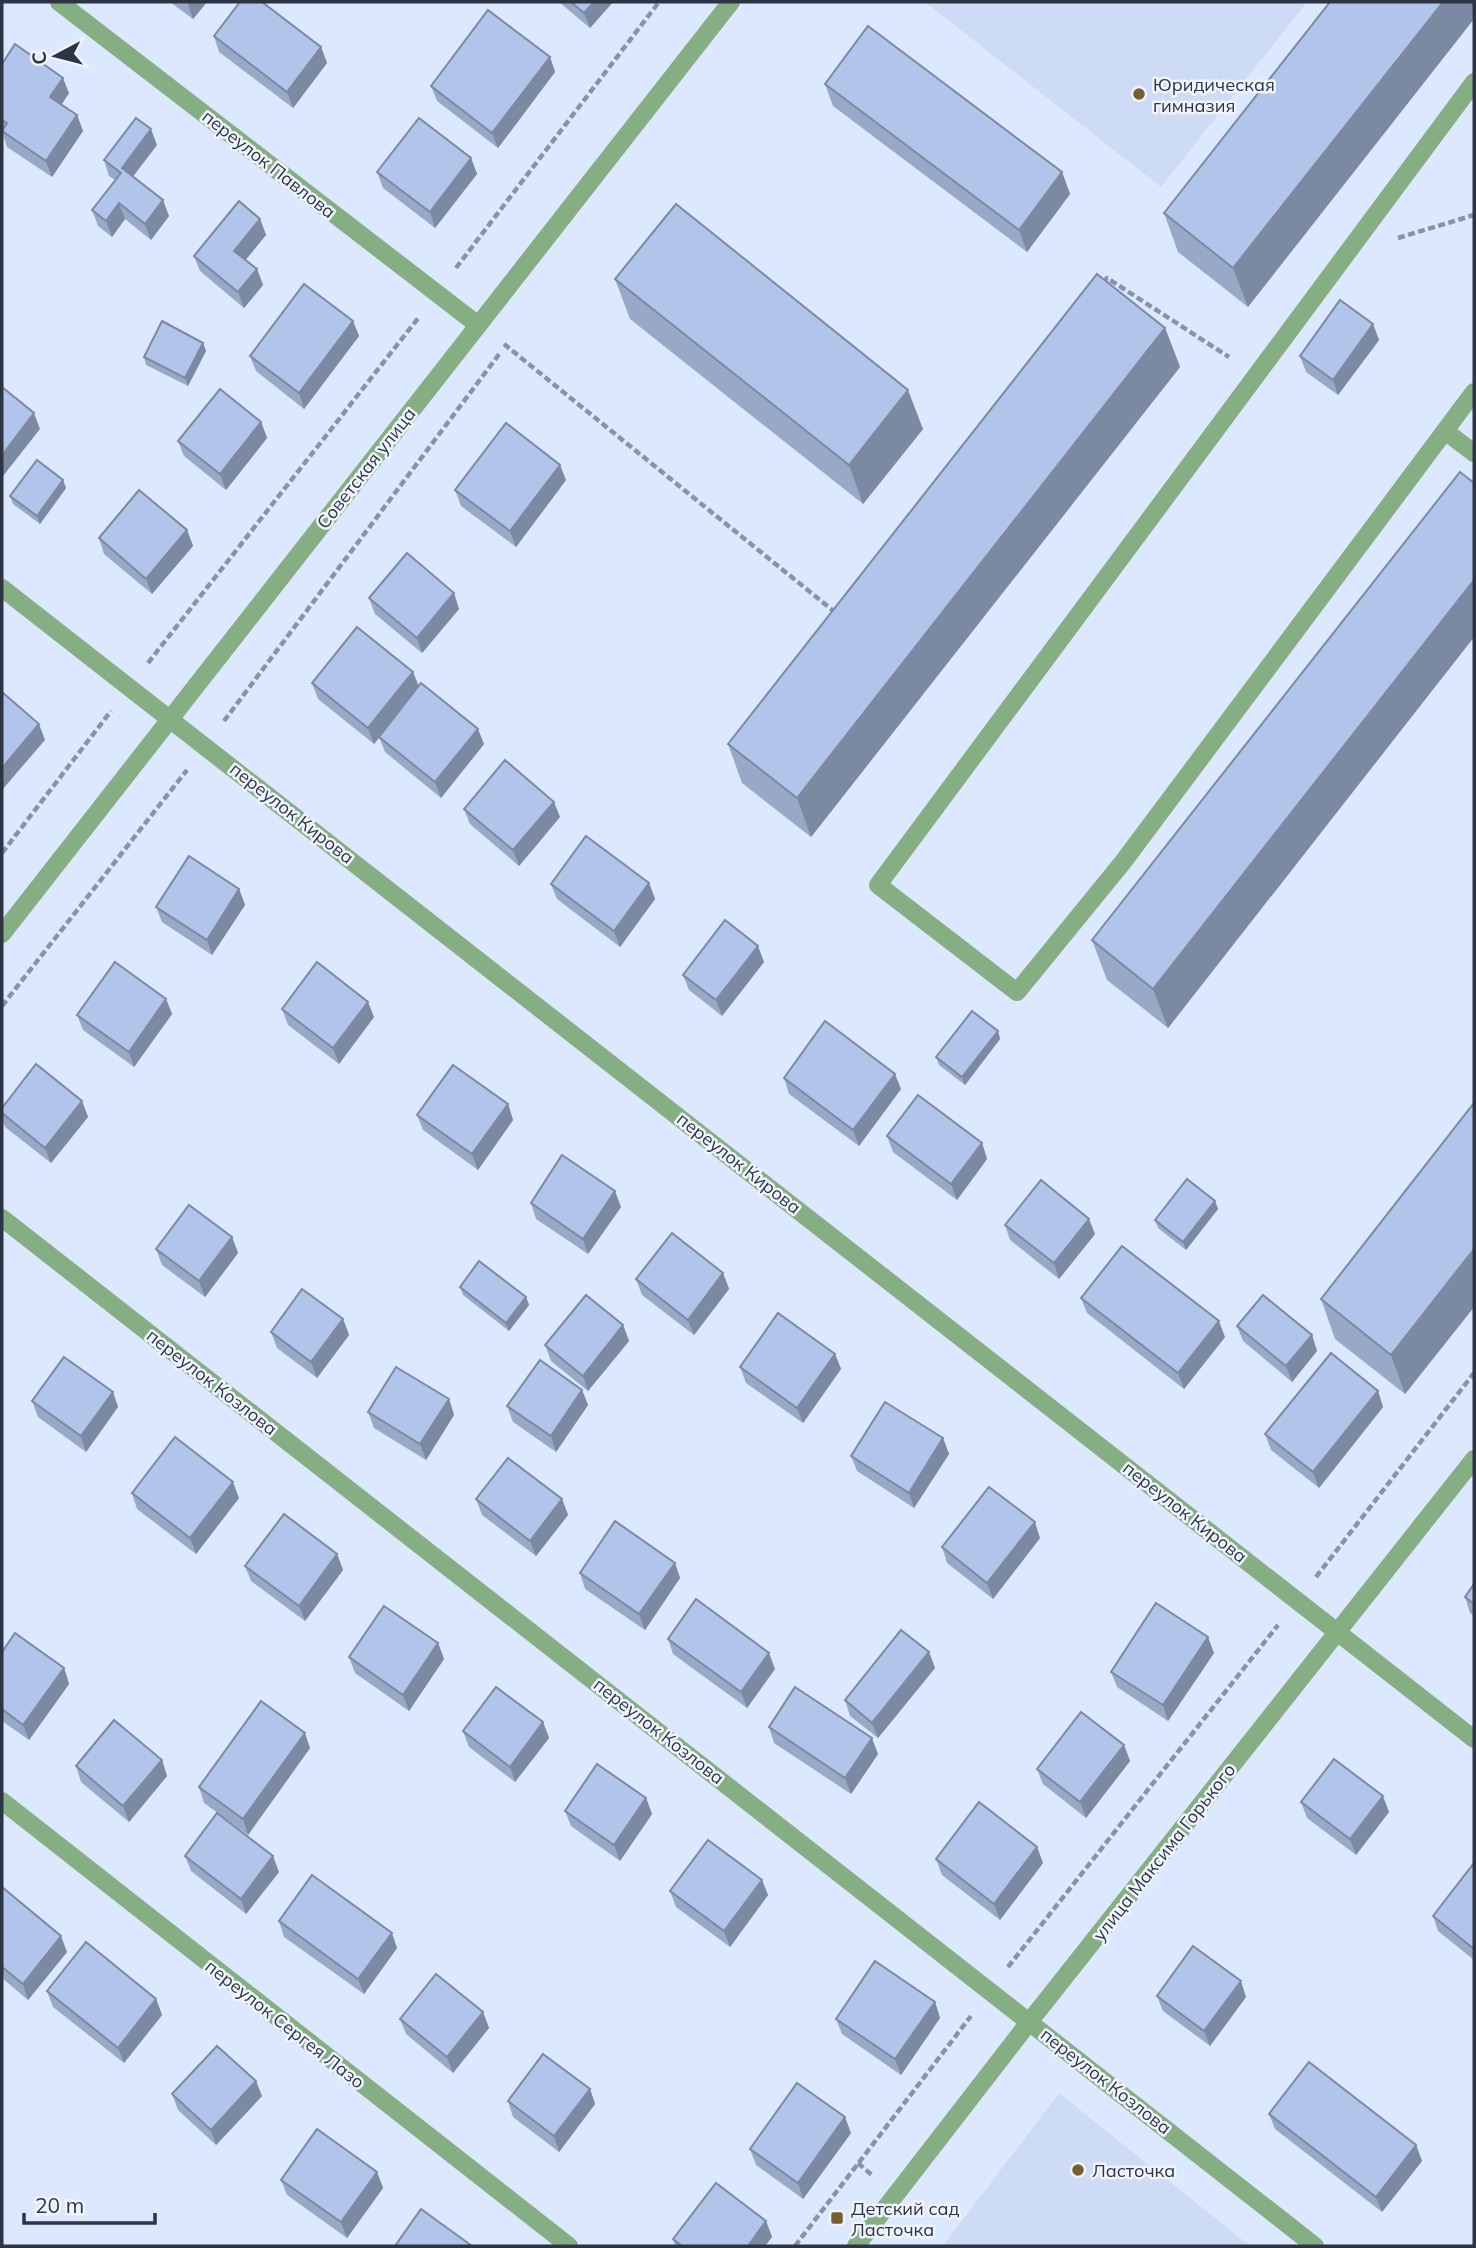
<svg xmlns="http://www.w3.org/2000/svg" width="1476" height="2248" font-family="Mulish,sans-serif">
	<rect width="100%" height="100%" fill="#dbe8fe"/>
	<g fill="#cddbf5">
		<path d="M925,2H1307L1161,187Z"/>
		<path d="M1059,2093L1250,2246H943Z"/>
	</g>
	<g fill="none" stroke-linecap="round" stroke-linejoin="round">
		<g stroke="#8993a6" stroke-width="4.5" stroke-dasharray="7 3.5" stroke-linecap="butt">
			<path d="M1398,238L1474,215"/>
			<path d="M456,268L659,2"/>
			<path d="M1103,283L1107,278L1229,357"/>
			<path d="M504,344L836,613"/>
			<path d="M148,663L419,317"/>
			<path d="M224,721L500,353"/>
			<path d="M2,853L111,711"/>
			<path d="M2,1006L187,770"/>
			<path d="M1316,1577L1474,1373"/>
			<path d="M1008,1967L1278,1625"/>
			<path d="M858,2163L873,2176"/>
			<path d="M795,2246L971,2016"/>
		</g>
		<g stroke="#86ae83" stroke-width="18">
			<path d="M1474,82L878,885L1017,992L1123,862L1474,392"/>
			<path d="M1445,431L1474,453"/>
		</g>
		<g stroke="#86ae83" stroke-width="18">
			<path d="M59,2L478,325"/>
			<path d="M2,588L1474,1739"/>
			<path d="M2,934L731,2"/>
			<path d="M2,1218L1315,2246"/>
			<path d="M2,1801L569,2246"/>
		</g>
		<path stroke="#86ae83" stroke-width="18" d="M856,2246L1030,2021L1474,1459"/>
	</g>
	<g fill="#98a9c8">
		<path d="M170,2H207L193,19Z"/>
		<path d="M559,2H613L590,28Z"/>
		<path d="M1330,2L1248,307L1178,252L1164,213Z"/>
		<path d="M214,36L321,47L327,63L293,108L219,52Z"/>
		<path d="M550,57L555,72L498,148L437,101L431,86Z"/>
		<path d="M2,64L69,93L61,105L77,115L83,131L52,177L7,147L2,131Z"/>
		<path d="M825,84L1062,172L1070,194L1027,252L833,106Z"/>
		<path d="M157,145L133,176L169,216L151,240L125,219L112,237L98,226L92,210L115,180L109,176L104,160Z"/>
		<path d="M471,158L477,174L435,228L383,188L377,172Z"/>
		<path d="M260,219L266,235L245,260L257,269L263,285L244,308L200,271L194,256Z"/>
		<path d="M615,279L923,429L863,504L630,319Z"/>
		<path d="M353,321L359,336L304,409L256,371L250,356Z"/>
		<path d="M1373,324L1379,340L1338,395L1306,372L1300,356Z"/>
		<path d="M1165,328L1180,367L811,837L742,783L728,744Z"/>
		<path d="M203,343L206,351L188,386L146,365L144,357Z"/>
		<path d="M261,422L267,438L226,490L184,456L178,441Z"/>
		<path d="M63,480L66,488L40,524L13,504L10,496Z"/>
		<path d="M566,480L516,547L461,506L455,490Z"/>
		<path d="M1474,483V637L1168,1028L1107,980L1092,940Z"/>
		<path d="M187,530L193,546L152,594L104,554L99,538Z"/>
		<path d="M454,593L459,609L422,653L375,614L369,598Z"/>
		<path d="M413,672L419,686L484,744L441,798L385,752L379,737L374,744L318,699L312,683Z"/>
		<path d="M464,809L560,817L519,866L470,824Z"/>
		<path d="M649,883L655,899L620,947L557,899L551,884Z"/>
		<path d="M239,889L245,905L212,955L162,922L156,907Z"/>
		<path d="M764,962L722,1016L689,990L683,975Z"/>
		<path d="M166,999L172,1014L134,1067L83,1030L77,1015Z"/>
		<path d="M282,1009L374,1017L339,1064L288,1025Z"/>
		<path d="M998,1031L1000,1039L965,1085L939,1065L936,1057Z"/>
		<path d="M784,1078L901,1089L859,1146L789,1094Z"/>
		<path d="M82,1101L88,1117L51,1163L5,1127L2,1119V1108Z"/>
		<path d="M1474,1103V1307L1405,1394L1335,1339L1321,1299Z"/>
		<path d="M508,1104L513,1120L478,1170L423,1130L417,1115Z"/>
		<path d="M887,1136L982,1143L987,1159L957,1200L893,1152Z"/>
		<path d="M1215,1201L1218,1209L1186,1250L1158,1228L1155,1220Z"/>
		<path d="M531,1203L621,1207L588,1254L536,1219Z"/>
		<path d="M1005,1225L1095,1234L1059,1279L1010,1240Z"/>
		<path d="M232,1237L238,1253L205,1297L162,1265L156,1249Z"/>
		<path d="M723,1273L729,1289L694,1335L642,1295L636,1279Z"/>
		<path d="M460,1287L526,1297L529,1305L509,1331L463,1295Z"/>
		<path d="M1081,1298L1225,1337L1184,1389L1087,1313Z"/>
		<path d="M343,1319L349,1335L317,1378L277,1348L271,1332Z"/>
		<path d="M623,1325L629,1341L588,1391L551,1361L545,1345Z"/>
		<path d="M1237,1326L1312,1335L1317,1351L1292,1382L1243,1341Z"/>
		<path d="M835,1354L841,1369L803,1423L746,1383L740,1367Z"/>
		<path d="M582,1390L588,1405L556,1452L513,1422L507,1406Z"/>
		<path d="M1378,1391L1383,1407L1319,1488L1271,1450L1265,1434Z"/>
		<path d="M113,1392L118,1407L86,1452L38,1417L32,1401Z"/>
		<path d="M449,1399L454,1415L426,1460L374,1428L368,1412Z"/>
		<path d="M943,1438L949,1454L914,1508L857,1471L851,1456Z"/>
		<path d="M132,1493L239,1498L196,1554L137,1509Z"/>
		<path d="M476,1499H562L568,1515L536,1556L482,1515Z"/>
		<path d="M1040,1538L993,1599L947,1563L942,1547Z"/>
		<path d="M337,1554L343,1570L305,1621L251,1581L245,1566Z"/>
		<path d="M675,1563L680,1578L645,1630L585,1589L580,1573Z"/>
		<path d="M1474,1584V1616L1470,1613L1465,1597Z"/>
		<path d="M668,1639L775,1669L747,1708L673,1654Z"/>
		<path d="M438,1643L444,1659L409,1711L355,1673L349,1657Z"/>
		<path d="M2,1652L64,1668L69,1684L29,1740L2,1721Z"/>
		<path d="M929,1652L935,1668L878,1738L850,1716L845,1700Z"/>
		<path d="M1214,1653L1168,1721L1117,1687L1111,1672Z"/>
		<path d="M543,1722L549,1738L515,1782L469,1747L463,1731Z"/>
		<path d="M769,1727L878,1754L851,1794L774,1743Z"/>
		<path d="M1124,1745L1130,1761L1086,1818L1043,1784L1037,1769Z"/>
		<path d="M310,1748L248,1835L204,1803L199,1787Z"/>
		<path d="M162,1760L167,1776L129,1822L81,1782L76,1766Z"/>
		<path d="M646,1798L652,1814L620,1861L571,1826L565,1811Z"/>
		<path d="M1301,1802L1389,1812L1356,1855L1307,1818Z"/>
		<path d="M1037,1847L1043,1863L1000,1920L942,1875L936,1859Z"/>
		<path d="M185,1856L279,1872L246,1914L191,1871Z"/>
		<path d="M1474,1863V1960L1438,1931L1433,1916Z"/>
		<path d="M762,1880L768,1895L730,1947L676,1907L670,1891Z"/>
		<path d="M2,1887L67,1952L28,2000L2,1978Z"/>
		<path d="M279,1921L397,1948L364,1994L284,1937Z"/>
		<path d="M47,1991L156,1999L162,2015L124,2063L53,2007Z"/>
		<path d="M1157,1996L1246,1997L1210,2046L1163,2011Z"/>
		<path d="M935,2002L940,2018L901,2075L842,2034L836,2019Z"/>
		<path d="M483,2012L489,2028L453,2073L406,2034L400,2019Z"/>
		<path d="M590,2089L595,2104L559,2152L513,2117L508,2101Z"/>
		<path d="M172,2094L262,2096L216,2145L178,2110Z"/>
		<path d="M1269,2114L1416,2145L1422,2161L1382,2212L1275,2129Z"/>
		<path d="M851,2133L803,2199L756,2165L750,2149Z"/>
		<path d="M377,2172L383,2188L347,2238L287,2195L281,2180Z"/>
		<path d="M766,2221L772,2237L765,2246H675L673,2239Z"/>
	</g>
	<g fill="#7c89a3">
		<path d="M189,2H207L193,19L188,4Z"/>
		<path d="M594,2H613L590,28L584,13Z"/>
		<path d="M1443,2H1474V19L1248,307L1233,268Z"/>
		<path d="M321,47L327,63L293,108L287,92Z"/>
		<path d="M550,57L555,72L498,148L492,133Z"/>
		<path d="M63,78L69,93L56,113L50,97Z"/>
		<path d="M77,115L83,131L52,177L46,161Z"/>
		<path d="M151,129L157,145L128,183L122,168Z"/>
		<path d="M471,158L477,174L435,228L430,212Z"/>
		<path d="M1062,172L1070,194L1027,252L1019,230Z"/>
		<path d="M163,200L169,216L151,240L145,224Z"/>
		<path d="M119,203L125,219L112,237L106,221Z"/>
		<path d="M260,219L266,235L240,267L234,251Z"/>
		<path d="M257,269L263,285L244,308L238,292Z"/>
		<path d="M353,321L359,336L304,409L299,393Z"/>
		<path d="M1373,324L1379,340L1338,395L1333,380Z"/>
		<path d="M1165,328L1180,367L811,837L797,798Z"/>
		<path d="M203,343L206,351L188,386L185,378Z"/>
		<path d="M908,390L923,429L863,504L849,465Z"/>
		<path d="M34,413L40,429L3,476L2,472V455Z"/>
		<path d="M261,422L267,438L226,490L220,474Z"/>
		<path d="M560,465L566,480L516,547L510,531Z"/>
		<path d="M63,480L66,488L40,524L37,516Z"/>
		<path d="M187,530L193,546L152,594L146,579Z"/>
		<path d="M1474,580V637L1168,1028L1153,989Z"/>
		<path d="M454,593L459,609L422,653L417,638Z"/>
		<path d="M413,672L419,688L374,744L368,728Z"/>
		<path d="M39,724L45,740L2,790V768Z"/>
		<path d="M478,729L484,744L441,798L435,782Z"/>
		<path d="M554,802L560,817L519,866L513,850Z"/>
		<path d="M649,883L655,899L620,947L614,931Z"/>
		<path d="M239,889L245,905L212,955L207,940Z"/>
		<path d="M758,946L764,962L722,1016L716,1000Z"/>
		<path d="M166,999L172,1014L134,1067L129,1052Z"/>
		<path d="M368,1002L374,1017L339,1064L333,1048Z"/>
		<path d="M998,1031L1000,1039L965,1085L962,1077Z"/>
		<path d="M895,1074L901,1089L859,1146L853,1130Z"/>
		<path d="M82,1101L88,1117L51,1163L45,1148Z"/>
		<path d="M508,1104L513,1120L478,1170L472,1154Z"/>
		<path d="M982,1143L987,1159L957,1200L951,1184Z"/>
		<path d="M615,1191L621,1207L588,1254L583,1239Z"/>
		<path d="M1215,1201L1218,1209L1186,1250L1183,1242Z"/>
		<path d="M1089,1219L1095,1234L1059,1279L1054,1263Z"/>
		<path d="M232,1237L238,1253L205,1297L199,1281Z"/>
		<path d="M1474,1249V1307L1405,1394L1391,1355Z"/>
		<path d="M723,1273L729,1289L694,1335L688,1320Z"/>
		<path d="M526,1297L529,1305L509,1331L506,1323Z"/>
		<path d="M343,1319L349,1335L317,1378L311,1362Z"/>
		<path d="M1219,1321L1225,1337L1184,1389L1178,1373Z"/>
		<path d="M623,1325L629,1341L588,1391L583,1376Z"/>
		<path d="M1312,1335L1317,1351L1292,1382L1286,1366Z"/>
		<path d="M835,1354L841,1369L803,1423L797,1408Z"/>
		<path d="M582,1390L588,1405L556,1452L551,1436Z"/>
		<path d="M1378,1391L1383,1407L1319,1488L1313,1472Z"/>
		<path d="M113,1392L118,1407L86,1452L81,1436Z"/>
		<path d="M449,1399L454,1415L426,1460L420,1444Z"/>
		<path d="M943,1438L949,1454L914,1508L909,1493Z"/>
		<path d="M233,1482L239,1498L196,1554L190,1538Z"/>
		<path d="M562,1499L568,1515L536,1556L530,1541Z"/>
		<path d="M1035,1522L1040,1538L993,1599L987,1583Z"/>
		<path d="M337,1554L343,1570L305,1621L299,1606Z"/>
		<path d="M675,1563L680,1578L645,1630L639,1614Z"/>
		<path d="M1208,1637L1214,1653L1168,1721L1163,1705Z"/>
		<path d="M438,1643L444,1659L409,1711L403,1695Z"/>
		<path d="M929,1652L935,1668L878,1738L872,1723Z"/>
		<path d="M769,1653L775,1669L747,1708L741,1692Z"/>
		<path d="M64,1668L69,1684L29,1740L23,1725Z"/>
		<path d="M543,1722L549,1738L515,1782L510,1767Z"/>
		<path d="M305,1733L310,1748L248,1835L243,1819Z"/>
		<path d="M872,1738L878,1754L851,1794L845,1778Z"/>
		<path d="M1124,1745L1130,1761L1086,1818L1080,1802Z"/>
		<path d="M162,1760L167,1776L129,1822L123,1806Z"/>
		<path d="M1383,1796L1389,1812L1356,1855L1350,1839Z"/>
		<path d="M646,1798L652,1814L620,1861L614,1845Z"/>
		<path d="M1037,1847L1043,1863L1000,1920L994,1904Z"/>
		<path d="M273,1856L279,1872L246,1914L241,1899Z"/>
		<path d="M762,1880L768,1895L730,1947L724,1931Z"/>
		<path d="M392,1933L397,1948L364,1994L358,1979Z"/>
		<path d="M61,1936L67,1952L28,2000L23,1984Z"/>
		<path d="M1241,1981L1246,1997L1210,2046L1204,2031Z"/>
		<path d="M156,1999L162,2015L124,2063L118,2048Z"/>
		<path d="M935,2002L940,2018L901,2075L895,2059Z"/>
		<path d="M483,2012L489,2028L453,2073L447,2057Z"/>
		<path d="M256,2081L262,2096L216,2145L211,2130Z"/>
		<path d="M590,2089L595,2104L559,2152L554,2136Z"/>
		<path d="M845,2117L851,2133L803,2199L798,2183Z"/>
		<path d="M1416,2145L1422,2161L1382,2212L1376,2197Z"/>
		<path d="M377,2172L383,2188L347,2238L341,2222Z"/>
		<path d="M766,2221L772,2237L765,2246H748Z"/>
	</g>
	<g fill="#b1c4e9" stroke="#7c89a3" stroke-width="2">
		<path d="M240,2H262L321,47L287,92L214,36Z"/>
		<path d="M571,2H594L584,13Z"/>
		<path d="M1330,2H1443L1233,268L1164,213Z"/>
		<path d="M488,10L550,57L492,133L431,86Z"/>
		<path d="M868,26L1062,172L1019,230L825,84Z"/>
		<path d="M15,44L63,78L50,97L77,115L46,161L2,131L7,123L2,120V64Z"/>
		<path d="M136,118L151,129L122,168L163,200L145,224L119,203L106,221L92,210L121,173L104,160Z"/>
		<path d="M419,118L471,158L430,212L377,172Z"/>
		<path d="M239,201L260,219L234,251L257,269L238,292L194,256Z"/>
		<path d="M676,204L908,390L849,465L615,279Z"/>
		<path d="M1097,274L1165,328L797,798L728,744Z"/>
		<path d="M304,284L353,321L299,393L250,356Z"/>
		<path d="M1340,300L1373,324L1333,380L1300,356Z"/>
		<path d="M162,321L203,343L185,378L144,357Z"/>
		<path d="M2,387L34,413L2,455Z"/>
		<path d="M220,389L261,422L220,474L178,441Z"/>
		<path d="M506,423L560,465L510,531L455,490Z"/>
		<path d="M37,460L63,480L37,516L10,496Z"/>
		<path d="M1460,472L1474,483V580L1153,989L1092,940Z"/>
		<path d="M139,490L187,530L146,579L99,538Z"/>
		<path d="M407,553L454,593L417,638L369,598Z"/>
		<path d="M357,627L413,672L368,728L312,683Z"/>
		<path d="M421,683L478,729L435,782L379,737Z"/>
		<path d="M2,692L39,724L2,768Z"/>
		<path d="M505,760L554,802L513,850L464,809Z"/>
		<path d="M586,836L649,883L614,931L551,884Z"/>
		<path d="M189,856L239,889L207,940L156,907Z"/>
		<path d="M725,920L758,946L716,1000L683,975Z"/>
		<path d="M115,962L166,999L129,1052L77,1015Z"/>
		<path d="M317,962L368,1002L333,1048L282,1009Z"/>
		<path d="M972,1011L998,1031L962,1077L936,1057Z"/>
		<path d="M825,1021L895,1074L853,1130L784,1078Z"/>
		<path d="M36,1064L82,1101L45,1148L2,1113V1108Z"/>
		<path d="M453,1065L508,1104L472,1154L417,1115Z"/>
		<path d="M918,1095L982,1143L951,1184L887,1136Z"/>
		<path d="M1474,1103V1249L1391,1355L1321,1299Z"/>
		<path d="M562,1155L615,1191L583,1239L531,1203Z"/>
		<path d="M1187,1179L1215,1201L1183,1242L1155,1220Z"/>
		<path d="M1041,1180L1089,1219L1054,1263L1005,1225Z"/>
		<path d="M189,1205L232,1237L199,1281L156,1249Z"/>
		<path d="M672,1233L723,1273L688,1320L636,1279Z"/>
		<path d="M1122,1246L1219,1321L1178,1373L1081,1298Z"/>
		<path d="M479,1261L526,1297L506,1323L460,1287Z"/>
		<path d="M302,1289L343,1319L311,1362L271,1332Z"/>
		<path d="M586,1295L623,1325L583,1376L545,1345Z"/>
		<path d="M1263,1295L1312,1335L1286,1366L1237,1326Z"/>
		<path d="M778,1313L835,1354L797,1408L740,1367Z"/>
		<path d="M1331,1353L1378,1391L1313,1472L1265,1434Z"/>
		<path d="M64,1357L113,1392L81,1436L32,1401Z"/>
		<path d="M540,1360L582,1390L551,1436L507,1406Z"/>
		<path d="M396,1367L449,1399L420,1444L368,1412Z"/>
		<path d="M885,1402L943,1438L909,1493L851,1456Z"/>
		<path d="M175,1437L233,1482L190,1538L132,1493Z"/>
		<path d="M508,1458L562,1499L530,1541L476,1499Z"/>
		<path d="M989,1487L1035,1522L987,1583L942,1547Z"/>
		<path d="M284,1514L337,1554L299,1606L245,1566Z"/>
		<path d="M615,1521L675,1563L639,1614L580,1573Z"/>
		<path d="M1474,1584V1604L1465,1597Z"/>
		<path d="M696,1599L769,1653L741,1692L668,1639Z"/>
		<path d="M1156,1603L1208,1637L1163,1705L1111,1672Z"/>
		<path d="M384,1606L438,1643L403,1695L349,1657Z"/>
		<path d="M901,1630L929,1652L872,1723L845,1700Z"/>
		<path d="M15,1633L64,1668L23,1725L2,1709V1652Z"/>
		<path d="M496,1687L543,1722L510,1767L463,1731Z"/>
		<path d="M795,1687L872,1738L845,1778L769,1727Z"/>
		<path d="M261,1701L305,1733L243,1819L199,1787Z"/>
		<path d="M1081,1712L1124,1745L1080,1802L1037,1769Z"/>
		<path d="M114,1720L162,1760L123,1806L76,1766Z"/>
		<path d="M1334,1759L1383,1796L1350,1839L1301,1802Z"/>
		<path d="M597,1764L646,1798L614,1845L565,1811Z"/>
		<path d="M979,1802L1037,1847L994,1904L936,1859Z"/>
		<path d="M217,1813L273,1856L241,1899L185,1856Z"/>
		<path d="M708,1840L762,1880L724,1931L670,1891Z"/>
		<path d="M1474,1863V1949L1433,1916Z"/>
		<path d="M312,1875L392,1933L358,1979L279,1921Z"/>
		<path d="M2,1887L61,1936L23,1984L2,1967Z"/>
		<path d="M86,1942L156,1999L118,2048L47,1991Z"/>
		<path d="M1193,1946L1241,1981L1204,2031L1157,1996Z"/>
		<path d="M875,1961L935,2002L895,2059L836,2019Z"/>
		<path d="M436,1974L483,2012L447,2057L400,2019Z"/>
		<path d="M217,2046L256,2081L211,2130L172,2094Z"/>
		<path d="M543,2054L590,2089L554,2136L508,2101Z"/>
		<path d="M1309,2062L1416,2145L1376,2197L1269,2114Z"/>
		<path d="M797,2083L845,2117L798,2183L750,2149Z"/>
		<path d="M317,2129L377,2172L341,2222L281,2180Z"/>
		<path d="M716,2183L766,2221L748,2246H682L673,2239Z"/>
		<path d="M421,2209L472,2246H395Z"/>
	</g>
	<g fill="#775f2f" stroke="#f0f4fc" stroke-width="2.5">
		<circle cx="1139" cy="94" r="7"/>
		<circle cx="1078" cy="2170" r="7"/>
		<rect x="830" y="2211" width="14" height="14" rx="3.5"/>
	</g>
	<g text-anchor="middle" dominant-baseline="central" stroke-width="5" stroke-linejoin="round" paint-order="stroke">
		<g font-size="18" fill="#2d3443" stroke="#f0f4fc" text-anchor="start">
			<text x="1153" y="84">Юридическая<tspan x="1153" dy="21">гимназия</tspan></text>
			<text x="1092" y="2170">Ласточка</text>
			<text x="851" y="2208">Детский сад<tspan x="851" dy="21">Ласточка</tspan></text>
		</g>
		<g font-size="18" fill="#2d3443" stroke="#f0f4fc">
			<text transform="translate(269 164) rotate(38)">переулок Павлова</text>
			<text transform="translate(366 468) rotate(-52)">Советская улица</text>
			<text transform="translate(292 813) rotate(38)">переулок Кирова</text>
			<text transform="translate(739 1163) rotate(38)">переулок Кирова</text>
			<text transform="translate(212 1382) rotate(38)">переулок Козлова</text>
			<text transform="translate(1185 1512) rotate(38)">переулок Кирова</text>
			<text transform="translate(659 1731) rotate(38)">переулок Козлова</text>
			<text transform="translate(1164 1852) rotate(-52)">улица Максима Горького</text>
			<text transform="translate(285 2024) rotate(38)">переулок Сергея Лазо</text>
			<text transform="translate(1106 2081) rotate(38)">переулок Козлова</text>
		</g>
	</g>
	<rect width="1476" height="2248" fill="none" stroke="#2d3443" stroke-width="7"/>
	<g transform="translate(56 56) rotate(263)" stroke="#f0f4fc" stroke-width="5" paint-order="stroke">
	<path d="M0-5L12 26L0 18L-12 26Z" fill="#2d3443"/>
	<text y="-10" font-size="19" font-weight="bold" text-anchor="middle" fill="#2d3443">С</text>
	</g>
	<path d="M24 2213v10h131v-10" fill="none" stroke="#2d3443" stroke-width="3.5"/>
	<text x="35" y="2213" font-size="21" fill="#2d3443" stroke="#f0f4fc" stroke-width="5" paint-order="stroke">20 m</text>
</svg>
